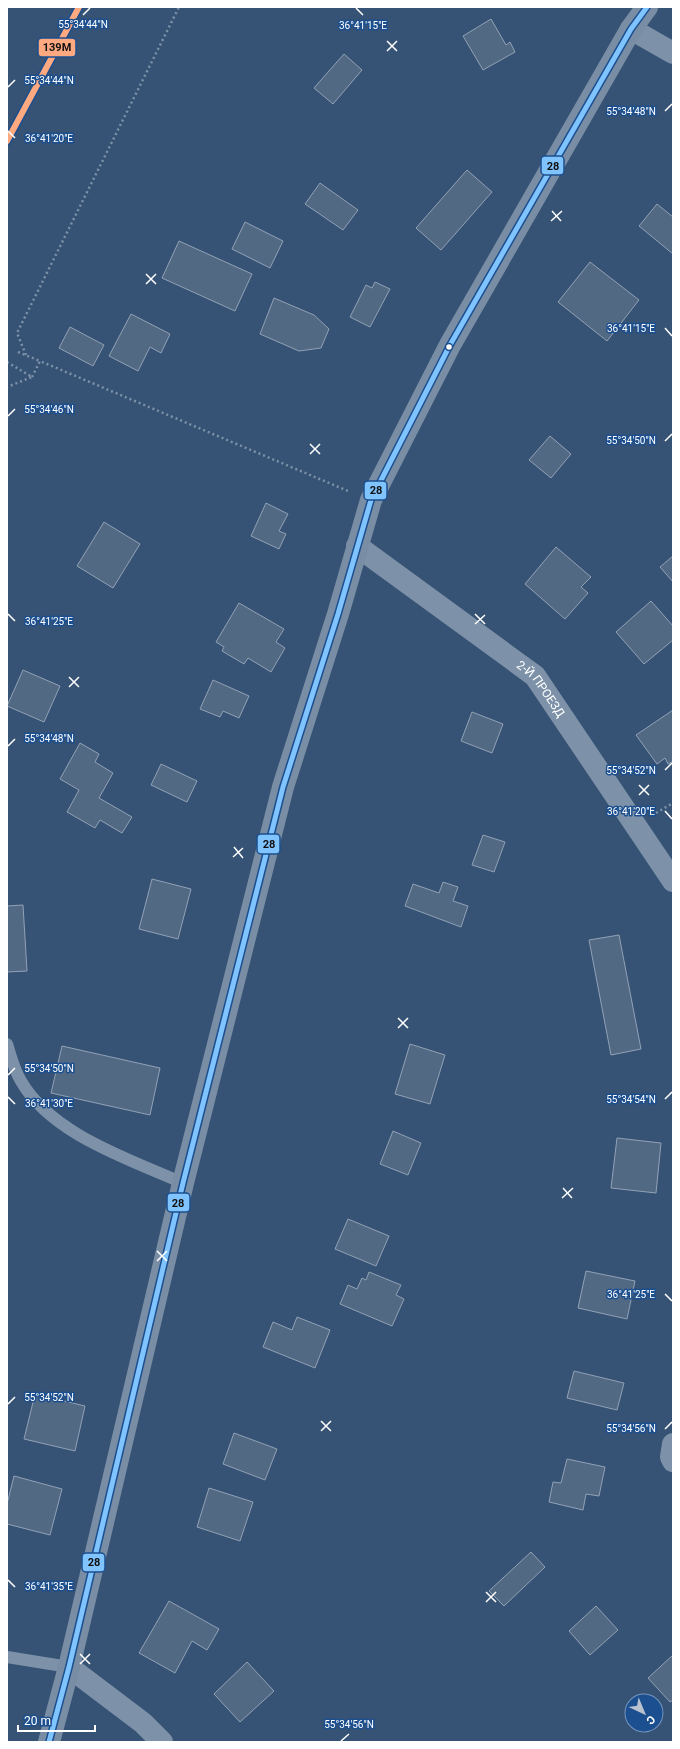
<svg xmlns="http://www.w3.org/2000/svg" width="680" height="1749" font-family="Roboto,sans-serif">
	<rect width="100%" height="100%" fill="#365274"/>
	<g fill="#526984" stroke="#92a2b6">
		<path d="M491,19L506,45L510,42L515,52L483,70L463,36Z"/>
		<path d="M344,54L362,70L333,104L314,88Z"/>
		<path d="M467,170L492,192L441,250L416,228Z"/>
		<path d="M320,183L358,210L343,230L305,204Z"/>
		<path d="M657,204L673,217V254L639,226Z"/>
		<path d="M245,222L283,241L270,268L232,249Z"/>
		<path d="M179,241L252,274L235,311L162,278Z"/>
		<path d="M590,262L639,300L607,341L558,302Z"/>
		<path d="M375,282L390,289L370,327L350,317L366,285L372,288Z"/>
		<path d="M274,298L314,315L329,329L321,348L299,351L260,334Z"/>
		<path d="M131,314L170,334L161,353L150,347L138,371L109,356Z"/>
		<path d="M70,327L104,345L93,366L59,348Z"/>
		<path d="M550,436L571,454L551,478L529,460Z"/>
		<path d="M266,503L288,514L279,531L286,534L279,549L251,536Z"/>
		<path d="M104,522L140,544L113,588L77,566Z"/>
		<path d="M556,547L591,577L581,587L588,593L565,619L525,584Z"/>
		<path d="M673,556V582L660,567Z"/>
		<path d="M651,601L673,626V640L644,664L616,632Z"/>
		<path d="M239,603L284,629L276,642L285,648L271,672L248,658L244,664L222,651L224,647L216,642Z"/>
		<path d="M23,670L60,686L44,722L7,706Z"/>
		<path d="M213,680L249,696L239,718L223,711L220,717L200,709Z"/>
		<path d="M673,710V761L668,764L665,758L657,764L636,735Z"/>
		<path d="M472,712L503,724L492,753L461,741Z"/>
		<path d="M80,743L99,754L95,762L113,773L99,798L132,817L122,833L100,820L95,828L67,812L79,790L60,779Z"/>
		<path d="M161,764L197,781L187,802L151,785Z"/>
		<path d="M483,835L505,842L494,872L472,865Z"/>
		<path d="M152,879L191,889L178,939L139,929Z"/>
		<path d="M443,882L458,887L453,901L468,906L461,927L405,906L413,884L439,893Z"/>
		<path d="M23,905L27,971L7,972V906Z"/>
		<path d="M619,935L641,1049L611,1055L589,940Z"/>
		<path d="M410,1044L445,1055L430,1104L395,1094Z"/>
		<path d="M62,1046L160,1068L150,1115L51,1093Z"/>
		<path d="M393,1131L421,1143L408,1175L380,1164Z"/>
		<path d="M617,1138L661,1143L656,1193L611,1188Z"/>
		<path d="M348,1219L389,1236L376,1266L335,1249Z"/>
		<path d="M586,1271L635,1281L627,1319L578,1308Z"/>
		<path d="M369,1272L401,1285L396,1295L404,1299L392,1326L340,1304L348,1285L357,1289L362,1278L366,1280Z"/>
		<path d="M297,1317L330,1330L315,1368L263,1347L273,1322L292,1330Z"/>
		<path d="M574,1371L624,1383L617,1410L567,1398Z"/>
		<path d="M35,1394L85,1406L75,1451L24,1439Z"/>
		<path d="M234,1433L277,1449L265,1480L223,1464Z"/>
		<path d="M567,1459L605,1467L599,1496L586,1494L583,1510L549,1502L553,1482L561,1483Z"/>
		<path d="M14,1476L62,1489L50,1535L7,1524V1504Z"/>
		<path d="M209,1488L253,1502L240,1541L197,1527Z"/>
		<path d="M531,1552L545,1567L504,1606L489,1591Z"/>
		<path d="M169,1601L219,1629L207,1650L192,1641L175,1673L139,1653Z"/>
		<path d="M596,1606L618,1630L590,1655L569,1631Z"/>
		<path d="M673,1655V1700L670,1702L648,1678Z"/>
		<path d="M247,1662L274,1691L240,1722L214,1694Z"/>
	</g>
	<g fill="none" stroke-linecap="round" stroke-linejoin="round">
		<g stroke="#7d92a8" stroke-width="2.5" stroke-dasharray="2 3" stroke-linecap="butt">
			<path d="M18,352L40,361"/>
			<path d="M26,355L17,333L179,7"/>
			<path d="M7,362L32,377L7,387"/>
			<path d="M32,377L40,361L348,491"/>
			<path d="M656,813L673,803"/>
		</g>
		<g stroke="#7d92a8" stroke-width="12">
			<path d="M7,1044C11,1056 14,1070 21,1081C51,1134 129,1159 183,1183"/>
			<path d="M7,1657L69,1667"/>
		</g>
		<g stroke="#7d92a8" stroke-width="22">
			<path d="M631,29L673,53"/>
			<path id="s1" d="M357,546L535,676L673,881"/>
			<path d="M673,1444L671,1457L673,1461"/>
			<path d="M69,1667L143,1723L162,1742"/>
		</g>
		<path stroke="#798da4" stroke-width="22" d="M49,1742L69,1667L183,1183L283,787L338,614L371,500L450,345L631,29L647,7"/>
		<defs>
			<path id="bus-1" d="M49,1742L69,1667L183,1183L283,787L338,614L371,500L450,345L631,29L647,7"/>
		</defs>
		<use href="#bus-1" stroke="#1b4f8f" stroke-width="8"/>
		<use href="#bus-1" stroke="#80c4ff" stroke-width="5"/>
		<defs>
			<path id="rail-1" d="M7,141L79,7"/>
		</defs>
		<use href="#rail-1" stroke="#1b4f8f" stroke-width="9"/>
		<use href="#rail-1" stroke="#ffa980" stroke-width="6"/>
	</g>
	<path fill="none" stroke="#fff" stroke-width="1.5" d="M356,8L363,15M83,15L90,8M387,41L397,51M387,51L397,41M8,87L15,80M665,111L672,104M8,131L15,138M552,211L561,221M551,221L562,211M146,274L156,284M146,284L156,274M665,328L672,336M8,416L15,409M665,441L672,434M310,444L320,454M310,454L320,444M8,614L15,621M475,614L485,624M475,624L485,615M69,677L79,687M69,687L79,677M8,746L15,739M665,770L672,763M639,785L649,795M639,795L649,785M665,811L672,819M234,847L243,858M233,857L243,848M398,1018L408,1028M398,1028L408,1018M8,1075L15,1068M8,1097L15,1104M665,1099L672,1092M563,1188L572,1198M562,1198L573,1188M157,1251L167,1261M157,1261L167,1251M665,1294L672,1301M8,1404L15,1397M321,1421L331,1431M665,1429L672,1422M321,1431L331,1421M8,1580L15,1587M486,1592L496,1602M486,1602L496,1592M80,1654L90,1664M80,1664L90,1654M341,1741L349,1734"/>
	<circle fill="#fff" stroke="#1b4f8f" stroke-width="1.5" cx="449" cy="347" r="3.5"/>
	<g text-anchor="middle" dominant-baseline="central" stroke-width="3" stroke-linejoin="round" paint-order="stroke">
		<g font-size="12" fill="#fff" stroke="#1b4f8f">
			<text stroke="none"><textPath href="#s1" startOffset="234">2-Й ПРОЕЗД</textPath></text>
		</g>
	</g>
	<g font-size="10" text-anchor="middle" fill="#fff" stroke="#1b4f8f" stroke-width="3" stroke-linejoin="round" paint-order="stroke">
		<text x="83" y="28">55°34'44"N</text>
		<text x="363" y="29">36°41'15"E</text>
		<text x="49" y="84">55°34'44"N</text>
		<text x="631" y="115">55°34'48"N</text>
		<text x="49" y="142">36°41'20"E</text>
		<text x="631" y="332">36°41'15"E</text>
		<text x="49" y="413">55°34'46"N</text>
		<text x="631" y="444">55°34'50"N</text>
		<text x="49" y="625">36°41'25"E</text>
		<text x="49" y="742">55°34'48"N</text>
		<text x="631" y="774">55°34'52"N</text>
		<text x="631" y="815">36°41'20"E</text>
		<text x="49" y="1072">55°34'50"N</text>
		<text x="631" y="1103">55°34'54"N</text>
		<text x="49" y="1107">36°41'30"E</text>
		<text x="631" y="1298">36°41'25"E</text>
		<text x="49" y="1401">55°34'52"N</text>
		<text x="631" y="1432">55°34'56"N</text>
		<text x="49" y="1590">36°41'35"E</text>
		<text x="349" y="1728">55°34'56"N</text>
	</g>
	<g stroke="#1b4f8f" stroke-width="1.5">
		<rect x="38" y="38" width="38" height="19" rx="4" fill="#ffa980"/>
		<rect x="541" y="156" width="23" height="19" rx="4" fill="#80c4ff"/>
		<rect x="364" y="481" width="23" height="19" rx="4" fill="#80c4ff"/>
		<rect x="257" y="834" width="23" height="20" rx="4" fill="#80c4ff"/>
		<rect x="167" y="1193" width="23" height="19" rx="4" fill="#80c4ff"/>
		<rect x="82" y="1553" width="23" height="19" rx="4" fill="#80c4ff"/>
	</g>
	<g font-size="11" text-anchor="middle" font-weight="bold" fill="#111">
		<text x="57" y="51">139М</text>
		<text x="553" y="170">28</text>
		<text x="376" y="494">28</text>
		<text x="269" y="848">28</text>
		<text x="178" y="1207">28</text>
		<text x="94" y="1566">28</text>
	</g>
	<rect width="680" height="1749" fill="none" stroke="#ffffff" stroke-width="16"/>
	<g transform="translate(644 1713) rotate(136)"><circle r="19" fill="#1b4f8f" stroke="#7695bc"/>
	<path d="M0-3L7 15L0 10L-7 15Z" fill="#b9c2ce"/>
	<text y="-6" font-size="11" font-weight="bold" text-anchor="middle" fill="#ffffff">С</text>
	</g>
	<path d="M18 1725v6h77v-6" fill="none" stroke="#ffffff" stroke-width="2"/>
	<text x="24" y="1725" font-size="12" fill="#ffffff" stroke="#1b4f8f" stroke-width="3" paint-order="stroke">20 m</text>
</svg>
